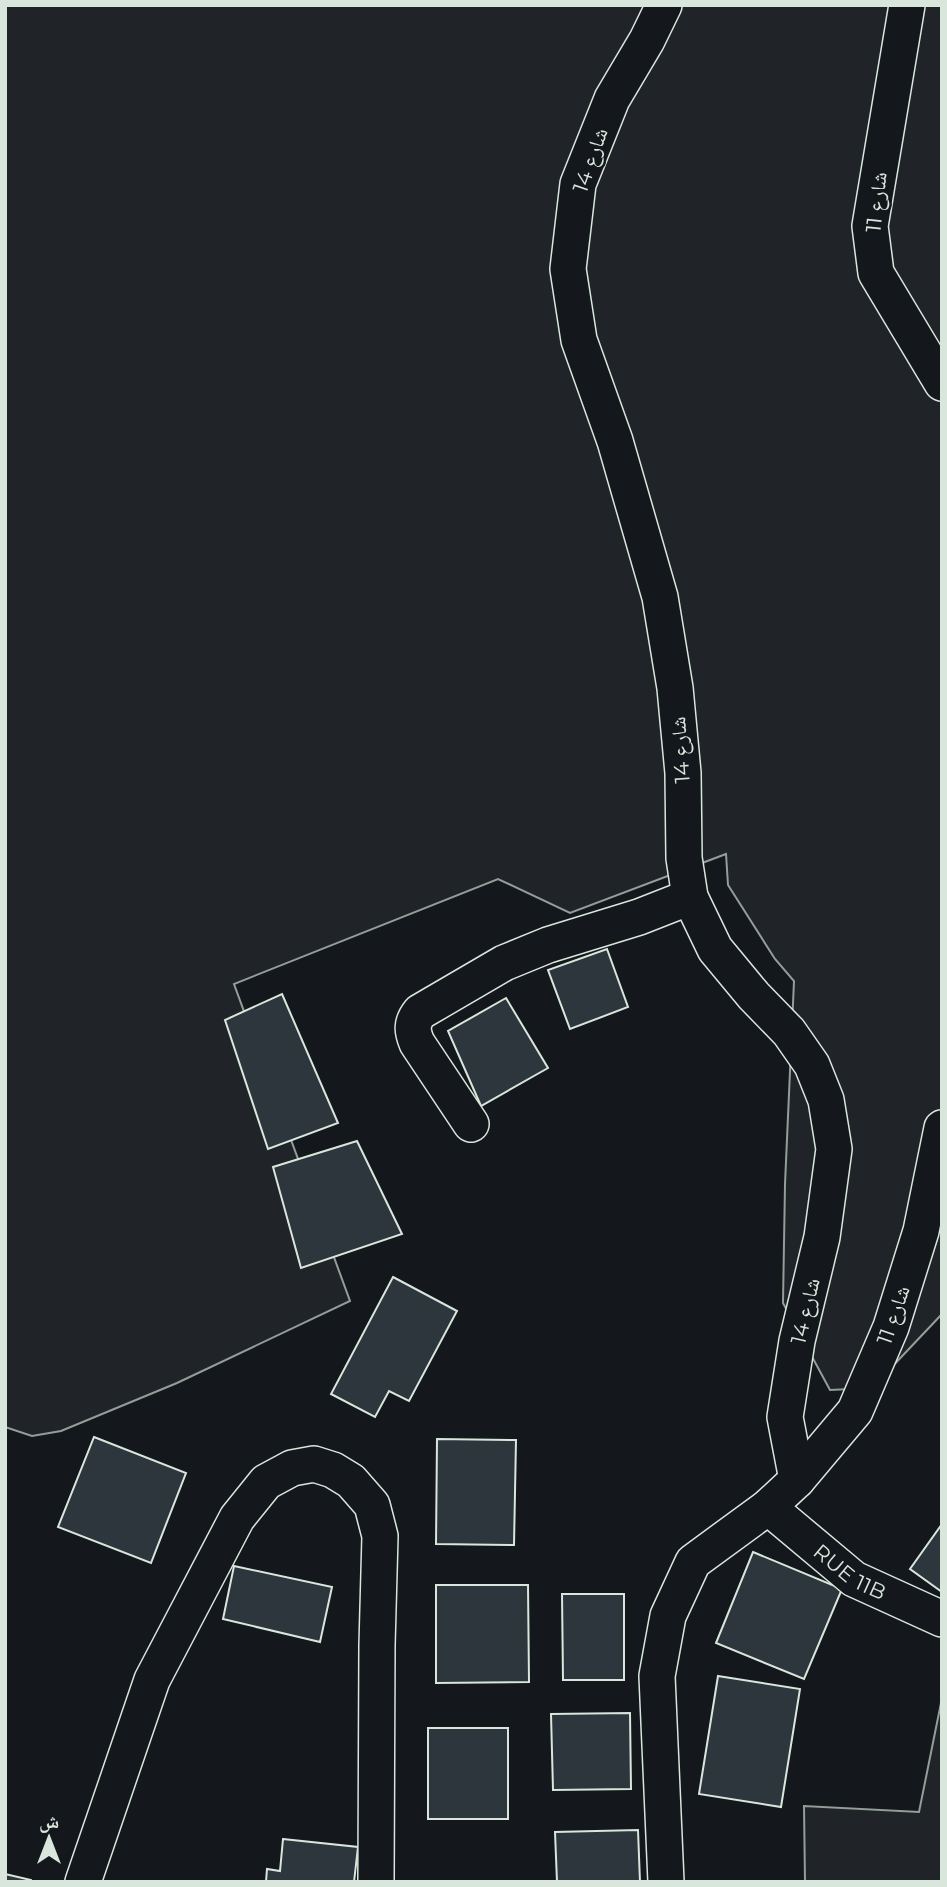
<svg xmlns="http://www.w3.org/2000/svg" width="947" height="1887" font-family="Montserrat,'Noto Naskh Arabic',sans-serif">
	<rect width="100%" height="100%" fill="#14181c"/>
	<g fill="#202428" stroke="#939e99" stroke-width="2">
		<path d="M5,5H942V1314L872,1388L830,1390L783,1303L785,1184L794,981L775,959L728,885L726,854L570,913L498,879L234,984L350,1301L177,1383L61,1431L32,1436L5,1427Z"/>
		<path d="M942,1698V1882H805L804,1806L919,1812Z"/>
	</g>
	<g fill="#2c363c" stroke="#d8e6dc" stroke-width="2">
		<path d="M607,949L628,1007L570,1029L548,970Z"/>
		<path d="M282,994L338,1123L268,1149L225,1020Z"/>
		<path d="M506,998L548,1068L481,1106L448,1031Z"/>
		<path d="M357,1141L402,1234L301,1268L273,1167Z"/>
		<path d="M393,1277L457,1311L409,1401L389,1391L375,1417L331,1394Z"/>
		<path d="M94,1437L186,1473L151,1563L58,1527Z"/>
		<path d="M437,1439L516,1440L514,1545L436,1544Z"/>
		<path d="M942,1524V1592L910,1569Z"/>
		<path d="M753,1552L842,1589L804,1679L716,1643Z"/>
		<path d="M234,1566L332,1587L320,1642L223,1619Z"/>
		<path d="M436,1585H528L529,1682L436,1683Z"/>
		<path d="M562,1594H624V1680H563Z"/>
		<path d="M718,1676L800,1689L781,1807L699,1794Z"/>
		<path d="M630,1713L631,1789L553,1790L551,1714Z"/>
		<rect x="428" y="1728" width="80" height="91"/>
		<path d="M638,1830L640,1882H557L555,1832Z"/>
		<path d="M283,1839L358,1847L354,1882H266L267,1869L280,1871Z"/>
		<path d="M5,1874L31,1880V1882H5Z"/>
	</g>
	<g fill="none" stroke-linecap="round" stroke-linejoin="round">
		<defs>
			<g id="minor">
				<path d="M664,5L647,40L612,99L578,184L568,269L579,340L615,441L660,597L675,688L683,773L684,858L690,897L715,949L754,996L789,1032L812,1065L826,1100L834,1149L822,1237L797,1341L785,1417L797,1480"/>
				<path d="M907,5L870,226L876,273L942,383"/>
				<path d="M471,1124L417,1043C412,1031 411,1023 420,1012L504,963L548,945L639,917L690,897"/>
				<path id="s1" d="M768,1507L854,1579L942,1619"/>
				<path d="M83,1882L152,1680L237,1518L266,1482L292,1468L314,1464L333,1470L351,1481L372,1505L380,1536L377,1645L376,1882"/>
				<path d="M666,1882L657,1676L668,1616L693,1562L768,1507L797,1480L855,1411L891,1327L921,1231L942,1128"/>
			</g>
		</defs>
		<use href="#minor" stroke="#d8e6dc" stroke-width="38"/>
		<use href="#minor" stroke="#14181c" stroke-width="35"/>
	</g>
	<g text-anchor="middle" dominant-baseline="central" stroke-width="5" stroke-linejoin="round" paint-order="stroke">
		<g font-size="21" fill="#d8e6dc" stroke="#14181c">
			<text transform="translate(590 160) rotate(-71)">شارع 14</text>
			<text transform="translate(876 202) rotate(-84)">شارع 11</text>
			<text transform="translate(680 750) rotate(-94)">شارع 14</text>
			<text transform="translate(805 1311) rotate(-77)">شارع 14</text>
			<text transform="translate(893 1315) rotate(-71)">شارع 11</text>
			<text stroke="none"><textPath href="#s1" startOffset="105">RUE 11B</textPath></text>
		</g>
	</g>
	<rect width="947" height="1887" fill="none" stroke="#d8e6dc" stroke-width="14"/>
	<g transform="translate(49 1838)" stroke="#14181c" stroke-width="5" paint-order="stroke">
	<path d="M0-5L12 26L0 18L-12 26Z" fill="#d8e6dc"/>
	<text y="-10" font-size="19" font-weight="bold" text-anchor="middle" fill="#d8e6dc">ش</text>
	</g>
</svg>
